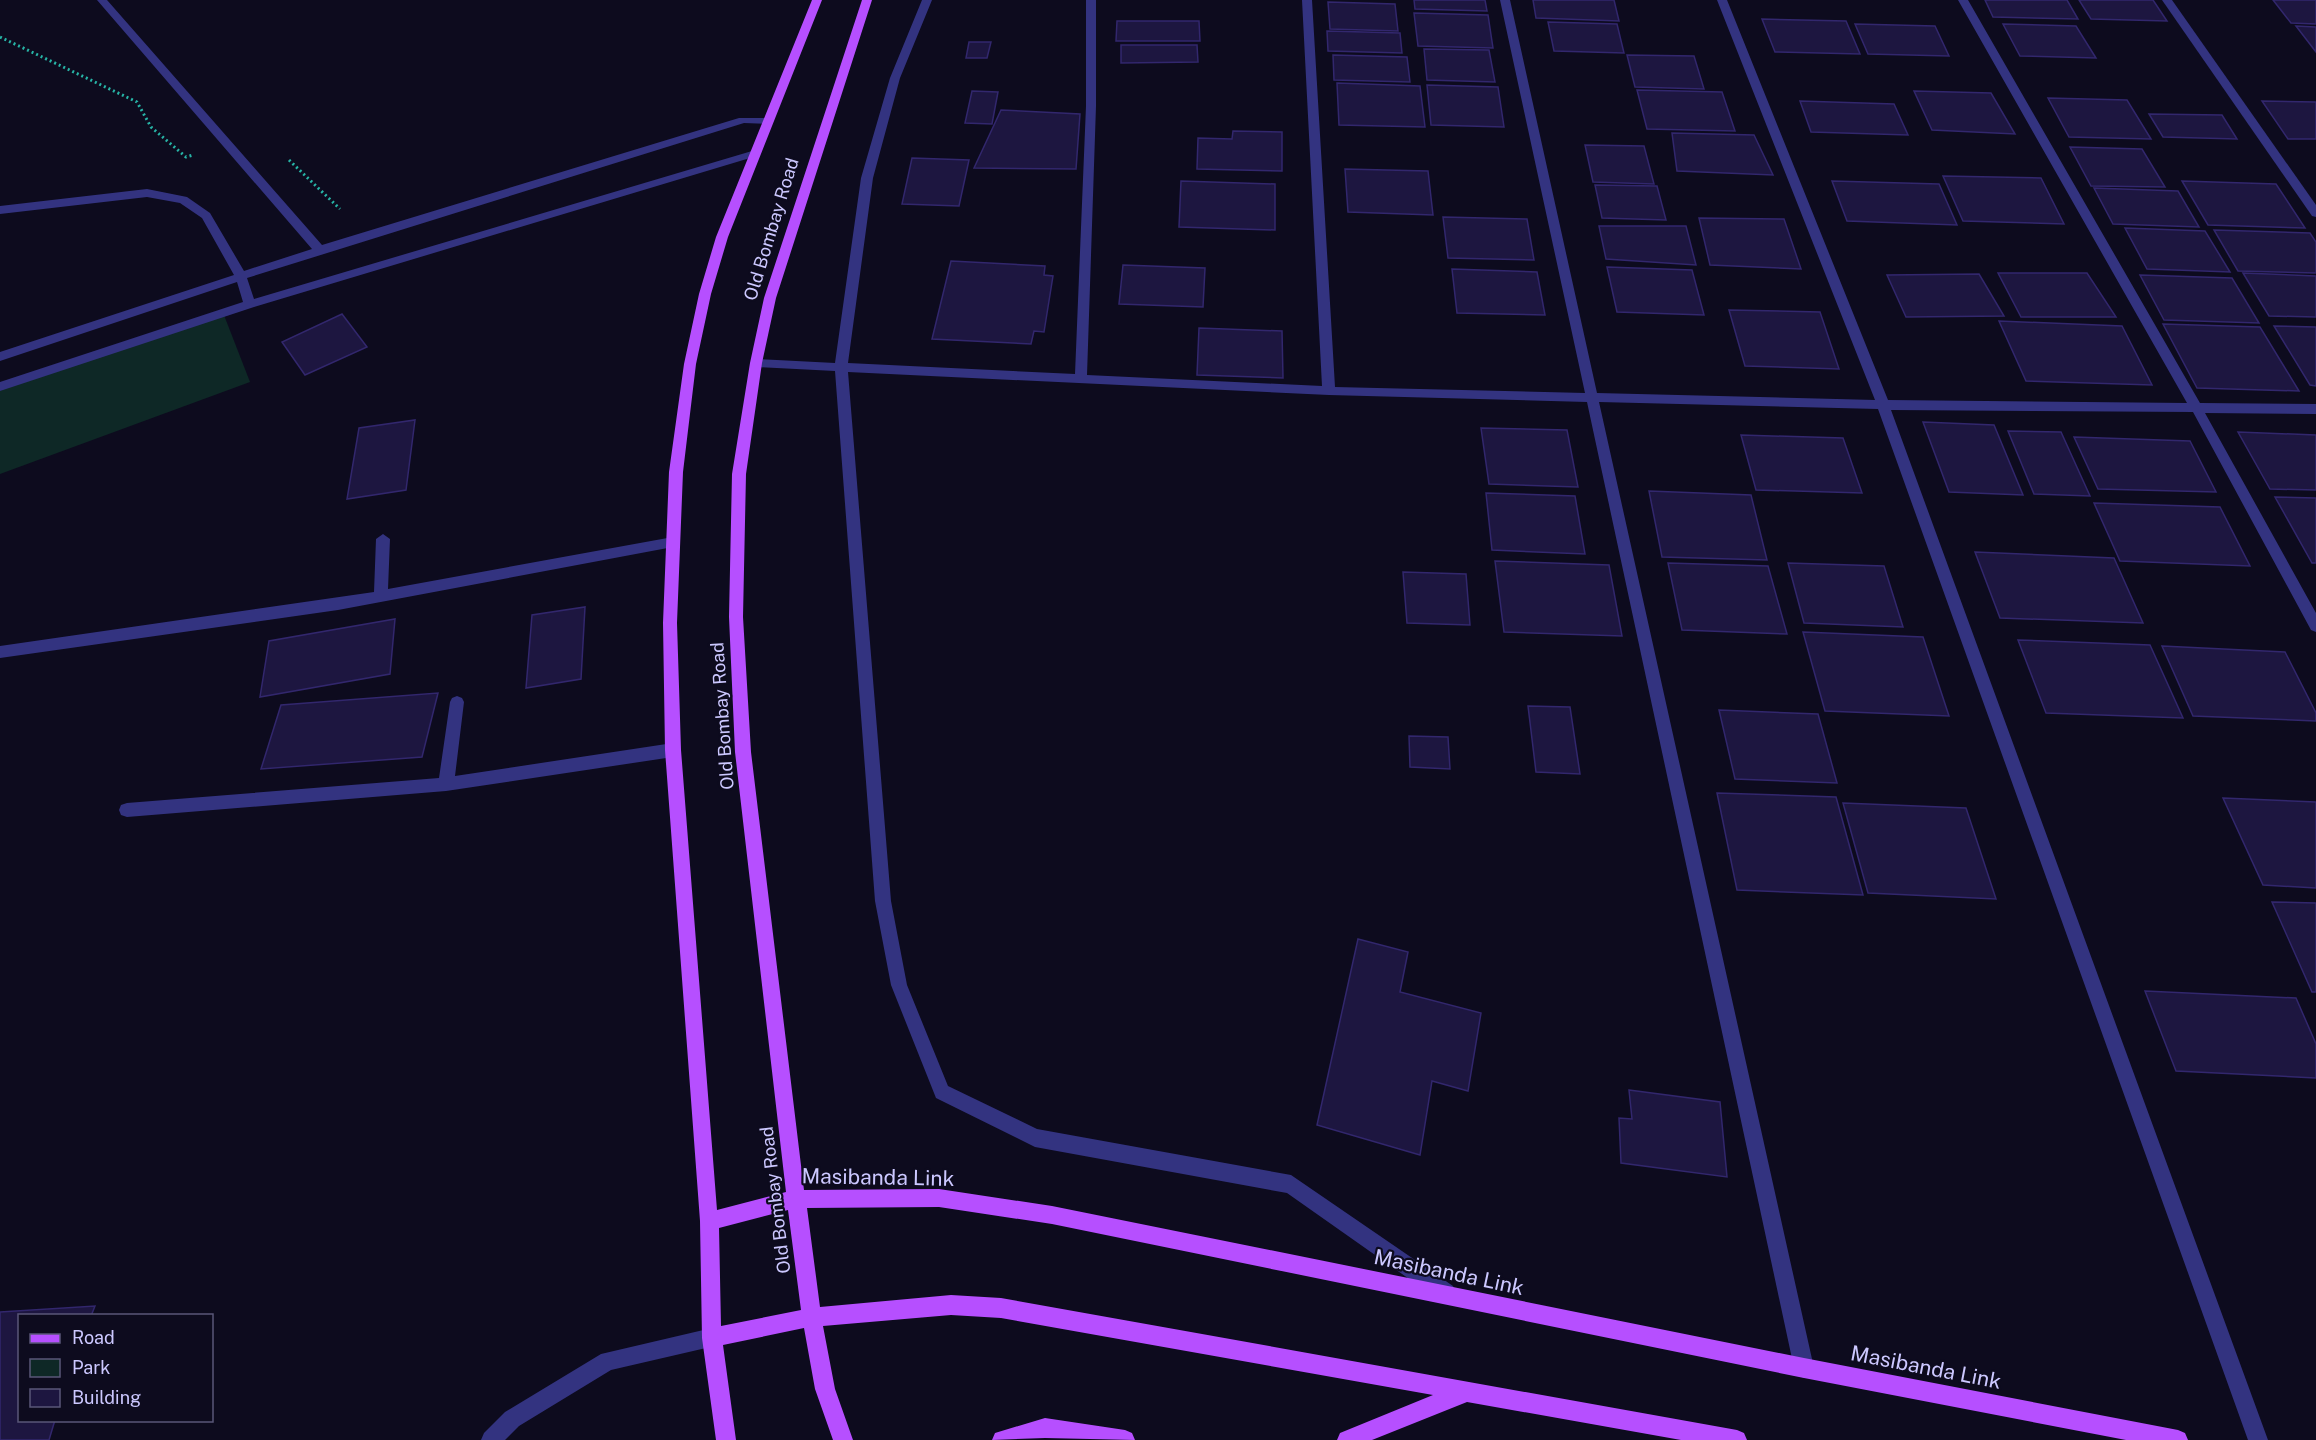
<svg xmlns="http://www.w3.org/2000/svg" width="2316" height="1440" font-family="'Public Sans',sans-serif">
	<rect width="100%" height="100%" fill="#0d0b1e"/>
	<path fill="#0e2826" d="M222,310L250,382L0,474V388Z"/>
	<g fill="#1d1640" stroke="#32276d" stroke-width="1.5">
		<path d="M1414,0H1485L1487,11L1415,9Z"/>
		<path d="M1533,0H1614L1619,21L1536,18Z"/>
		<path d="M1985,0H2067L2078,19L1993,17Z"/>
		<path d="M2079,0H2153L2167,21L2091,19Z"/>
		<path d="M2273,0H2316V24L2291,23Z"/>
		<path d="M1328,2L1395,4L1398,31L1330,29Z"/>
		<path d="M1414,13L1488,15L1493,48L1418,46Z"/>
		<path d="M1762,19L1846,21L1860,54L1775,52Z"/>
		<path d="M1117,21H1199L1200,41H1116Z"/>
		<path d="M1548,22L1617,24L1624,53L1554,51Z"/>
		<path d="M1855,24L1935,26L1949,56L1868,54Z"/>
		<path d="M2003,24L2076,26L2096,58L2020,56Z"/>
		<path d="M2296,26L2316,27V52Z"/>
		<path d="M1327,31L1400,33L1402,53L1328,51Z"/>
		<path d="M969,42H991L987,58H966Z"/>
		<path d="M1121,45H1197L1198,62L1121,63Z"/>
		<path d="M1424,49L1489,50L1495,82L1427,80Z"/>
		<path d="M1333,55L1407,57L1410,82L1334,80Z"/>
		<path d="M1627,55L1694,56L1704,89L1635,87Z"/>
		<path d="M1337,83L1420,86L1425,127L1339,125Z"/>
		<path d="M1427,85L1498,87L1504,127L1431,125Z"/>
		<path d="M1637,90L1722,92L1735,131L1647,129Z"/>
		<path d="M972,91L998,92L992,124L965,123Z"/>
		<path d="M1914,91L1991,93L2015,134L1932,130Z"/>
		<path d="M2048,98L2127,100L2151,139L2069,137Z"/>
		<path d="M1800,101L1894,104L1908,135L1811,132Z"/>
		<path d="M2262,101L2316,102V139H2288Z"/>
		<path d="M1001,110L1080,114L1076,169L974,168Z"/>
		<path d="M2149,114L2222,115L2237,139L2163,137Z"/>
		<path d="M1233,131L1282,132V171L1197,169L1198,138L1232,139Z"/>
		<path d="M1672,133L1754,135L1773,175L1677,171Z"/>
		<path d="M1585,145L1644,146L1654,184L1593,182Z"/>
		<path d="M2070,147L2142,149L2165,187L2091,186Z"/>
		<path d="M912,158L969,160L959,206L902,204Z"/>
		<path d="M1345,169L1428,171L1433,215L1348,212Z"/>
		<path d="M1943,176L2041,178L2064,224L1963,221Z"/>
		<path d="M1181,181L1275,184V230L1179,227Z"/>
		<path d="M1832,181L1939,184L1957,225L1847,221Z"/>
		<path d="M2182,181L2276,184L2305,228L2208,225Z"/>
		<path d="M1595,185L1657,186L1666,220L1602,218Z"/>
		<path d="M2094,188L2178,191L2199,227L2113,224Z"/>
		<path d="M1443,217L1527,219L1534,260L1448,258Z"/>
		<path d="M1699,218L1784,219L1801,269L1710,265Z"/>
		<path d="M1599,226H1686L1696,265L1606,259Z"/>
		<path d="M2125,228L2205,231L2230,272L2147,269Z"/>
		<path d="M2214,230L2310,233L2316,242V273L2238,271Z"/>
		<path d="M951,261L1045,266L1044,275L1053,276L1044,332L1034,331L1031,344L932,339Z"/>
		<path d="M1123,265L1205,268L1203,307L1119,304Z"/>
		<path d="M1607,267L1692,270L1704,315L1617,312Z"/>
		<path d="M1452,269L1537,272L1545,315L1457,313Z"/>
		<path d="M1998,273H2087L2116,317H2021Z"/>
		<path d="M2243,273L2316,276V317L2269,316Z"/>
		<path d="M1979,274L2004,316L1906,317L1887,275Z"/>
		<path d="M2140,275L2232,278L2259,323L2164,320Z"/>
		<path d="M1729,310L1820,312L1839,369L1745,366Z"/>
		<path d="M342,314L367,347L305,375L282,342Z"/>
		<path d="M1999,321L2122,326L2152,385L2026,381Z"/>
		<path d="M2163,324L2260,327L2299,391L2197,388Z"/>
		<path d="M2274,326L2316,327V386L2310,385Z"/>
		<path d="M1199,328L1282,331L1283,378L1197,375Z"/>
		<path d="M415,420L406,490L347,499L359,428Z"/>
		<path d="M1923,422L1994,425L2023,495L1949,492Z"/>
		<path d="M1481,428L1567,430L1578,487L1489,484Z"/>
		<path d="M2008,431L2061,432L2090,496L2034,494Z"/>
		<path d="M2238,432L2316,435V490L2270,489Z"/>
		<path d="M1741,435L1843,438L1862,493L1756,490Z"/>
		<path d="M2074,437L2190,441L2216,492L2098,489Z"/>
		<path d="M1649,491L1751,495L1767,560L1662,557Z"/>
		<path d="M1486,493L1575,496L1585,554L1492,550Z"/>
		<path d="M2275,497L2316,498V563H2312Z"/>
		<path d="M2094,503L2220,507L2250,566L2120,561Z"/>
		<path d="M1975,552L2114,558L2143,623L2000,618Z"/>
		<path d="M1495,561L1609,565L1622,636L1504,632Z"/>
		<path d="M1668,563L1768,566L1787,634L1682,630Z"/>
		<path d="M1788,563L1884,566L1903,627L1804,623Z"/>
		<path d="M1403,572L1466,574L1470,625L1407,623Z"/>
		<path d="M585,607L581,679L526,688L532,615Z"/>
		<path d="M395,619L390,674L260,697L269,641Z"/>
		<path d="M1803,632L1923,637L1949,716L1825,711Z"/>
		<path d="M2018,640L2150,645L2183,718L2046,713Z"/>
		<path d="M2162,646L2285,652L2316,713V721L2193,716Z"/>
		<path d="M438,693L422,757L261,769L281,705Z"/>
		<path d="M1528,706L1570,707L1580,774L1536,772Z"/>
		<path d="M1719,710L1818,714L1837,783L1735,779Z"/>
		<path d="M1409,736L1448,737L1450,769L1410,767Z"/>
		<path d="M1717,793L1836,797L1863,895L1737,890Z"/>
		<path d="M2223,798L2316,802V888L2263,885Z"/>
		<path d="M1843,803L1966,808L1996,899L1868,893Z"/>
		<path d="M2272,902L2316,903V992H2312Z"/>
		<path d="M1358,939L1408,952L1400,992L1481,1013L1468,1091L1432,1081L1420,1155L1317,1125Z"/>
		<path d="M2145,991L2296,998L2316,1044V1078L2176,1071Z"/>
		<path d="M1629,1090L1720,1102L1727,1177L1621,1163L1619,1118L1632,1119Z"/>
		<path d="M95,1306L91,1316H20V1420H55L49,1440H0V1312Z"/>
	</g>
	<g fill="none" stroke-linecap="round" stroke-linejoin="round">
		<g stroke="#27b4a6" stroke-width="3" stroke-dasharray="2 3" stroke-linecap="butt">
			<path d="M0,37L137,102L151,127L186,157L193,155"/>
			<path d="M289,160L340,209"/>
		</g>
		<g fill="#333380" fill-rule="evenodd">
			<path d="M97,0H107L322,245L739,118H768L773,121L768,124L744,123L247,278L254,299L752,151H760V155L254,307L0,391V382L243,302L237,282L0,361V352L234,275L202,218L180,203L147,197L0,214V206L147,189L187,197L210,213L244,271L312,249Z"/>
			<path d="M922,0H932L900,78L873,178L848,363L1075,374L1086,106V0H1096V106L1087,375L1322,386L1302,0H1312L1335,387L1585,393L1500,0H1510L1597,393L1875,400L1717,0H1727L1888,400L2187,403L1958,0H1968L2200,403L2316,404V414L2205,413L2316,613V632L2311,630L2193,412L1891,410L2268,1440H2248L1878,409L1599,402L1814,1368L1811,1375L1804,1378L1797,1375L1794,1368L1587,402L1329,395L848,372L891,901L907,985L948,1086L1037,1129L1291,1175L1453,1286L1456,1293L1453,1300L1446,1303L1439,1300L1287,1193L1035,1147L936,1098L891,985L875,901L835,371L756,367L750,363L756,359L835,363L861,178L890,78Z"/>
			<path d="M2162,0H2172L2316,205V217L2312,216Z"/>
			<path d="M383,534L390,539L388,589L673,537L680,542L673,547L338,610L0,658V646L374,592L376,539Z"/>
			<path d="M457,696L462,698L464,702L455,776L673,743L678,745L681,750L678,755L673,757L446,791L127,817L121,815L119,810L121,805L127,803L439,778L450,702L452,698Z"/>
			<path d="M712,1328L719,1331L722,1338L719,1345L611,1370L519,1426L505,1440H481L484,1433L505,1412L601,1354Z"/>
		</g>
		<g fill="#b64fff" fill-rule="evenodd">
			<path d="M812,0H822L728,237L711,294L696,364L683,472L677,623L681,750L717,1210L786,1192L735,752L729,617L732,474L750,363L764,298L862,0H872L776,298L762,363L746,474L743,617L751,752L804,1190L939,1189L1052,1206L1804,1358L2178,1430L2185,1433L2188,1440H2126L1804,1378L1052,1224L939,1207L807,1208L820,1307L951,1295L1001,1298L1737,1430L1744,1433L1747,1440H1681L1467,1402L1372,1440H1337L1340,1433L1433,1395L1001,1318L951,1315L823,1326L835,1389L853,1440H833L815,1389L804,1328L723,1345L736,1440H716L702,1338L700,1221L665,750L663,623L669,472L684,364L699,294L716,237ZM788,1210L801,1310L721,1326L719,1228Z"/>
			<path d="M1045,1418L1125,1430L1132,1433L1135,1440L1045,1438L992,1440L995,1433Z"/>
		</g>
	</g>
	<g text-anchor="middle" dominant-baseline="central" stroke-width="4.5" stroke-linejoin="round" paint-order="stroke">
		<g font-size="18" fill="#ccc8ff" stroke="#0d0b1e">
			<text transform="translate(771 229) rotate(-73)">Old Bombay Road</text>
			<text transform="translate(722 716) rotate(-94)">Old Bombay Road</text>
			<text transform="translate(775 1200) rotate(-97)">Old Bombay Road</text>
		</g>
		<g font-size="21" fill="#ccc8ff" stroke="#0d0b1e">
			<text transform="translate(878 1177) rotate(1)">Masibanda Link</text>
			<text transform="translate(1449 1272) rotate(12)">Masibanda Link</text>
			<text transform="translate(1926 1367) rotate(11)">Masibanda Link</text>
		</g>
	</g>
	<rect x="18" y="1314" width="195" height="108" fill="#0d0b1e" stroke="#595778" stroke-width="1.5"/>
	<rect x="30" y="1334" width="30" height="9" fill="#b64fff" stroke="#595778" stroke-width="1.5"/>
	<text x="72" y="1344" font-size="18" fill="#ccc8ff">Road</text>
	<rect x="30" y="1359" width="30" height="18" fill="#0e2826" stroke="#595778" stroke-width="1.5"/>
	<text x="72" y="1374" font-size="18" fill="#ccc8ff">Park</text>
	<rect x="30" y="1389" width="30" height="18" fill="#1d1640" stroke="#595778" stroke-width="1.5"/>
	<text x="72" y="1404" font-size="18" fill="#ccc8ff">Building</text>
</svg>
